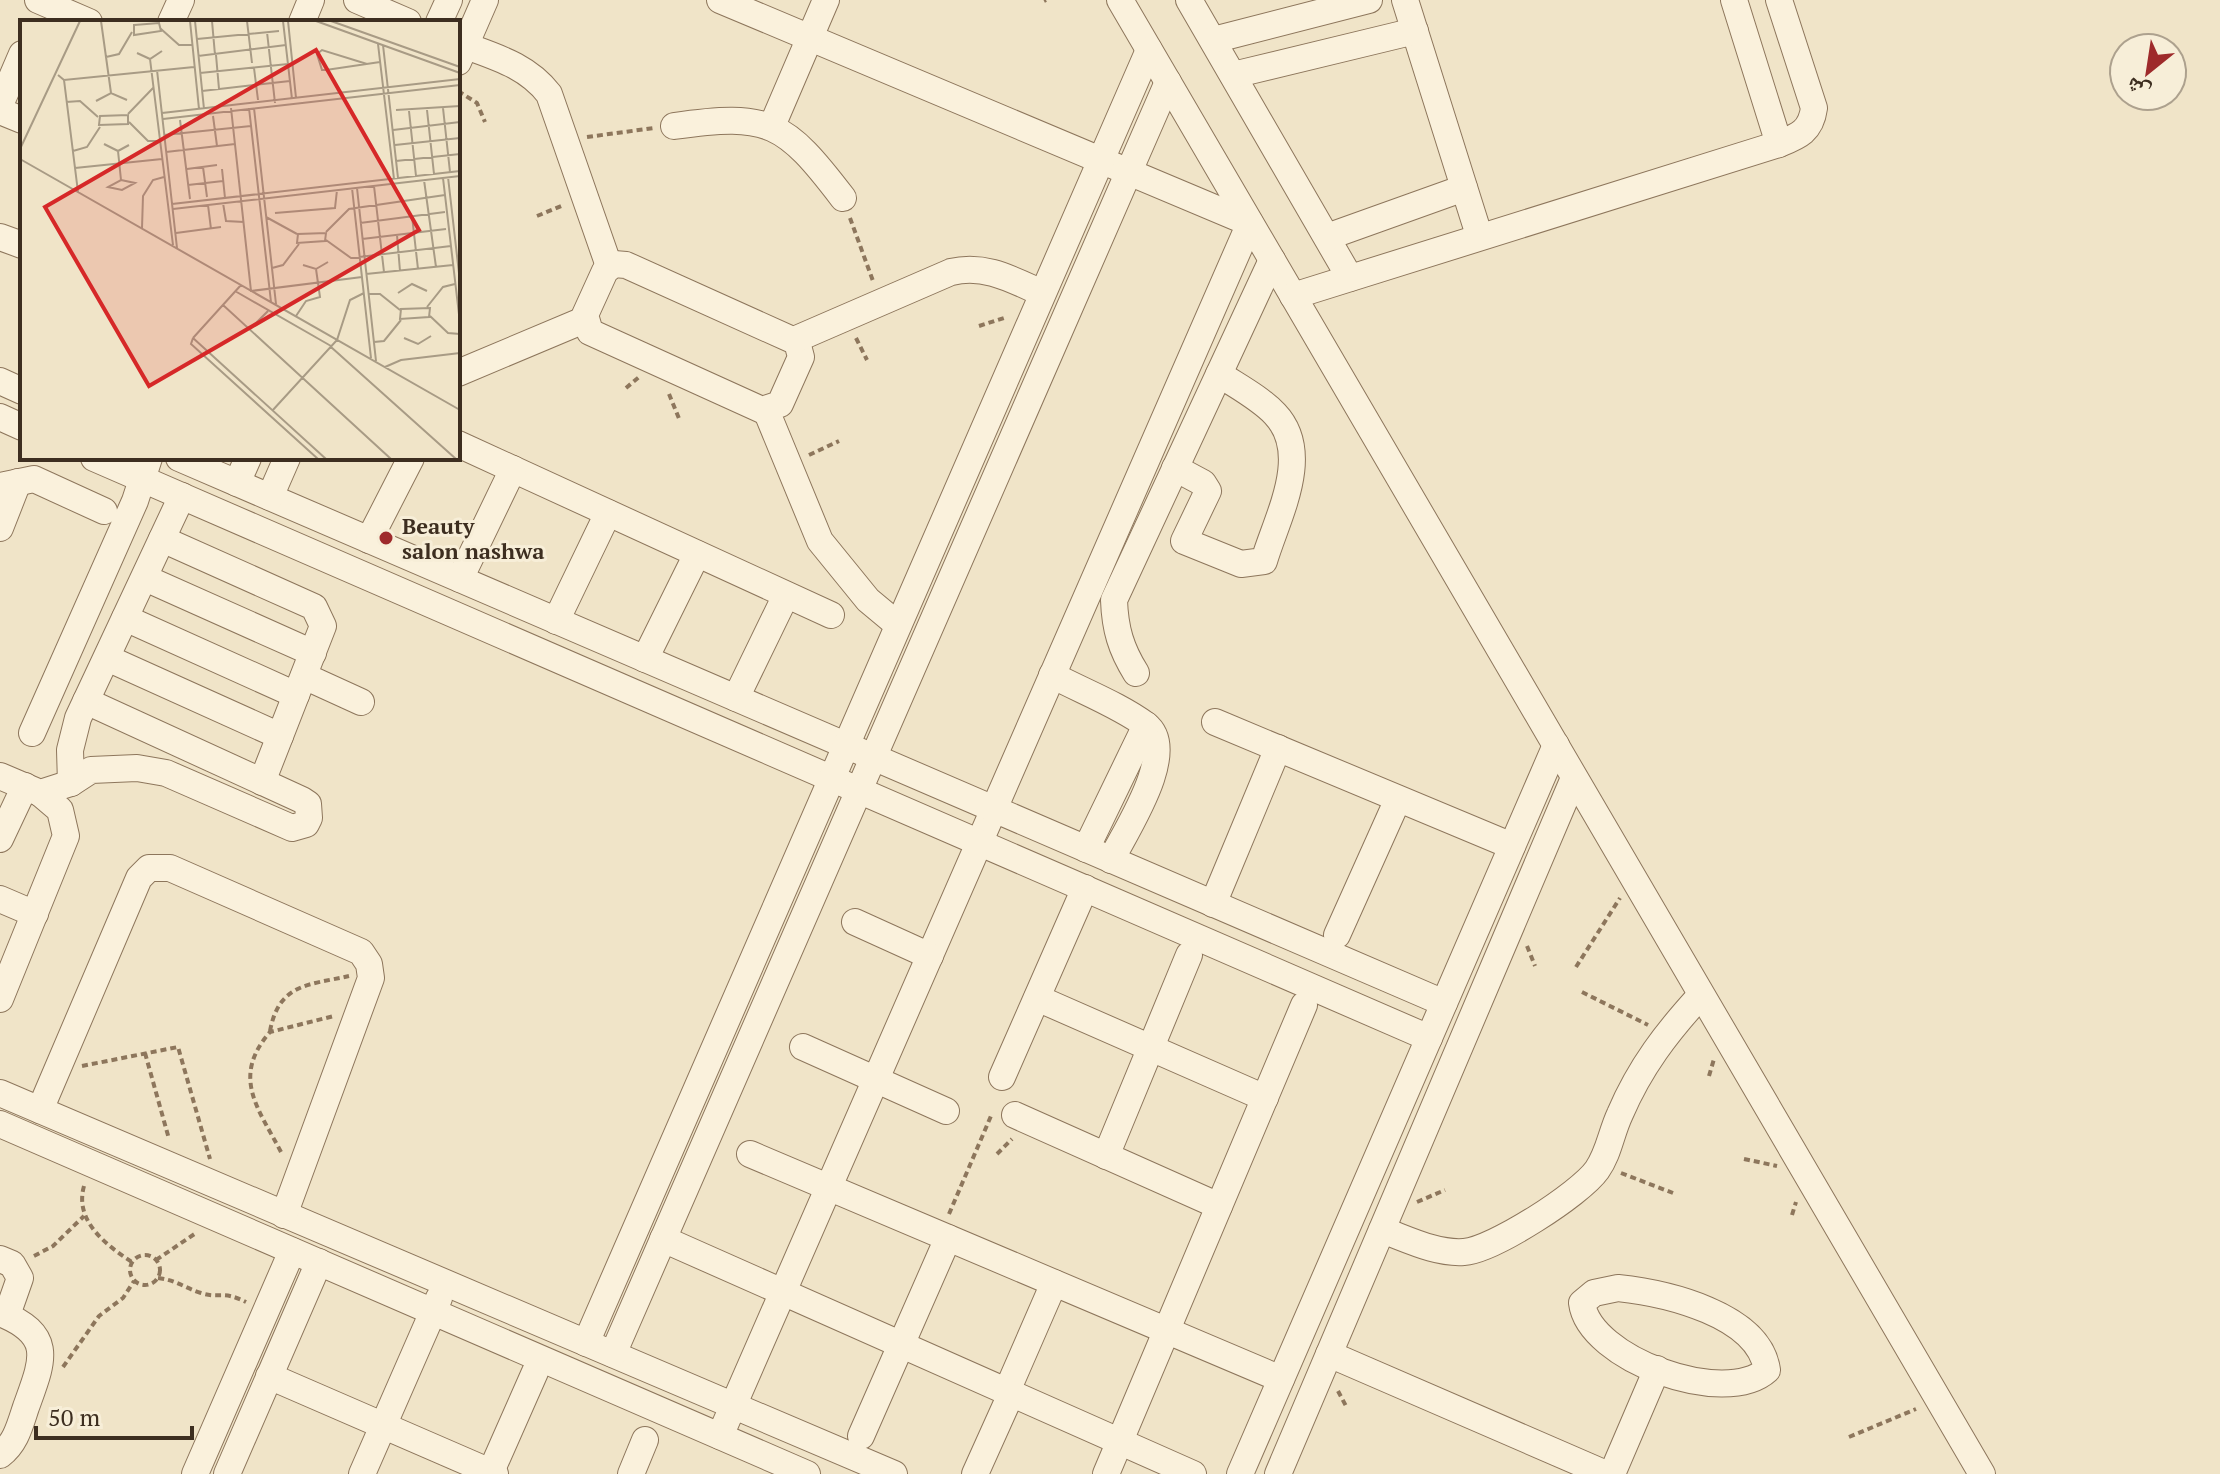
<svg xmlns="http://www.w3.org/2000/svg" width="2220" height="1474" font-family="'PT Serif','Noto Naskh Arabic',serif">
	<rect width="100%" height="100%" fill="#f0e4c8"/>
	<g fill="none" stroke-linecap="round" stroke-linejoin="round">
		<defs>
			<g id="minor">
				<path d="M38,0L89,22"/>
				<path d="M357,0L408,22"/>
				<path d="M720,0L1250,223L720,1436"/>
				<path d="M1120,0L1982,1474"/>
				<path d="M1189,0L1350,278"/>
				<path d="M1405,0L1479,235"/>
				<path d="M1734,0L1779,144"/>
				<path d="M171,22L181,0"/>
				<path d="M302,22L311,0"/>
				<path d="M439,22L449,0"/>
				<path d="M1213,40L1369,0"/>
				<path d="M458,43C492,56 526,64 549,94L609,266"/>
				<path d="M458,62L485,0"/>
				<path d="M1233,75L1415,31"/>
				<path d="M0,105L22,54"/>
				<path d="M0,111L22,120"/>
				<path d="M674,126C769,112 785,122 843,198"/>
				<path d="M772,126L826,0"/>
				<path d="M0,237L22,245"/>
				<path d="M1327,237L1464,188"/>
				<path d="M614,264L626,265L797,342L801,357L780,404L762,410L590,332L585,315L605,271Z"/>
				<path d="M1293,296L1779,144C1799,136 1811,131 1814,108L1779,0"/>
				<path d="M794,340L951,272C985,264 1011,279 1042,293"/>
				<path d="M458,373L584,320"/>
				<path d="M0,381L22,391"/>
				<path d="M766,410L820,541L868,600L898,625"/>
				<path d="M0,417L22,427"/>
				<path d="M458,444L831,615"/>
				<path d="M94,458L1429,1038"/>
				<path d="M179,458L1444,1003"/>
				<path d="M1175,468L1203,483L1208,491L1184,541L1241,564L1264,561C1277,517 1313,454 1275,414C1260,398 1237,386 1219,374"/>
				<path d="M237,483L248,458"/>
				<path d="M0,486L34,479L104,511"/>
				<path d="M270,497L287,458"/>
				<path d="M0,528L18,482"/>
				<path d="M162,539L314,607L323,626L262,782"/>
				<path d="M369,540L411,458"/>
				<path d="M145,578L313,653"/>
				<path d="M460,579L513,469"/>
				<path d="M125,618L296,695"/>
				<path d="M556,621L608,513"/>
				<path d="M107,658L280,736"/>
				<path d="M645,659L697,554"/>
				<path d="M1136,673C1121,649 1115,629 1114,600L1272,260"/>
				<path d="M1052,675C1082,691 1119,705 1146,725C1179,751 1126,830 1111,860"/>
				<path d="M304,676L361,702"/>
				<path d="M736,698L786,595"/>
				<path d="M1215,722L1512,846"/>
				<path d="M32,733L135,501L149,458"/>
				<path d="M0,776L40,793L71,783L91,770L137,768L166,773L292,828L306,824L309,818L308,804L302,800L86,701"/>
				<path d="M71,783L70,750L78,718L182,496"/>
				<path d="M0,839L25,786"/>
				<path d="M1086,849L1146,725"/>
				<path d="M0,899L35,914"/>
				<path d="M1213,904L1278,748"/>
				<path d="M855,922L930,956"/>
				<path d="M1337,935L1398,799"/>
				<path d="M1037,998L1265,1098"/>
				<path d="M0,999L66,836L60,810L40,793"/>
				<path d="M803,1047L946,1111"/>
				<path d="M1002,1077L1085,888"/>
				<path d="M0,1093L894,1474"/>
				<path d="M40,1110L139,878L149,868H170L361,952L369,964L371,978L284,1215"/>
				<path d="M1015,1115L1219,1206"/>
				<path d="M0,1124L807,1474"/>
				<path d="M750,1154L1281,1379"/>
				<path d="M1106,1156L1189,955"/>
				<path d="M1382,1230C1407,1239 1436,1254 1464,1252C1493,1250 1580,1194 1597,1170C1609,1153 1611,1133 1620,1114C1640,1067 1667,1032 1701,995"/>
				<path d="M663,1239L1193,1474"/>
				<path d="M0,1259L12,1264L20,1278L7,1315"/>
				<path d="M1618,1288C1665,1293 1759,1314 1767,1370C1725,1408 1589,1359 1582,1303L1594,1293Z"/>
				<path d="M0,1313C55,1335 43,1360 26,1407C20,1425 16,1443 0,1455"/>
				<path d="M586,1343L1149,50"/>
				<path d="M613,1354L1168,82"/>
				<path d="M1329,1354L1606,1474"/>
				<path d="M269,1376L495,1474"/>
				<path d="M1007,1391L1054,1283"/>
				<path d="M861,1436L948,1238"/>
				<path d="M195,1474L292,1251"/>
				<path d="M227,1474L319,1262"/>
				<path d="M362,1474L439,1298"/>
				<path d="M490,1474L535,1372"/>
				<path d="M631,1474L645,1440"/>
				<path d="M975,1474L1011,1394"/>
				<path d="M1106,1474L1304,1005"/>
				<path d="M1240,1474L1556,745"/>
				<path d="M1278,1474L1574,778"/>
				<path d="M1612,1474L1657,1369"/>
			</g>
		</defs>
		<use href="#minor" stroke="#8d765c" stroke-width="28"/>
		<g stroke="#8d765c" stroke-width="4" stroke-dasharray="6 4" stroke-linecap="butt">
			<path d="M1044,1L1046,0"/>
			<path d="M458,91L477,103L485,122"/>
			<path d="M587,137L654,128"/>
			<path d="M537,216L564,205"/>
			<path d="M850,218L873,281"/>
			<path d="M979,326L1007,317"/>
			<path d="M856,338L867,360"/>
			<path d="M626,388L639,377"/>
			<path d="M669,394L680,421"/>
			<path d="M809,455L839,441"/>
			<path d="M1527,946L1535,966"/>
			<path d="M1576,967L1620,898"/>
			<path d="M1582,992L1648,1025"/>
			<path d="M270,1031C279,983 309,985 349,976"/>
			<path d="M145,1053L169,1139"/>
			<path d="M82,1066L178,1047L210,1159"/>
			<path d="M1709,1076L1714,1059"/>
			<path d="M281,1152C258,1108 231,1077 270,1032L334,1016"/>
			<path d="M997,1154L1012,1139"/>
			<path d="M1744,1159L1777,1166"/>
			<path d="M1621,1173L1673,1193"/>
			<path d="M84,1186C74,1221 106,1245 132,1262"/>
			<path d="M1417,1202L1445,1190"/>
			<path d="M949,1214L991,1116"/>
			<path d="M1792,1215L1796,1202"/>
			<circle cx="145" cy="1270" r="15"/>
			<path d="M34,1256L53,1246L84,1216"/>
			<path d="M156,1260L196,1233"/>
			<path d="M158,1278C176,1280 185,1288 201,1293C220,1299 222,1290 246,1302"/>
			<path d="M63,1367L99,1316L123,1298L134,1281"/>
			<path d="M1338,1391L1346,1406"/>
			<path d="M1849,1437L1916,1409"/>
		</g>
		<use href="#minor" stroke="#faf1dc" stroke-width="26"/>
	</g>
	<circle fill="#9e2a2b" stroke="#f7eed8" stroke-width="3" cx="386" cy="538" r="8"/>
	<g text-anchor="middle" dominant-baseline="central" stroke-width="6" stroke-linejoin="round" paint-order="stroke">
		<g font-size="22" font-weight="bold" fill="#3d2e20" stroke="#f7eed8" text-anchor="start">
			<text x="402" y="525">Beauty<tspan x="402" dy="25">salon nashwa</tspan></text>
		</g>
	</g>
	<g transform="translate(20 20)">
		<rect width="440" height="440" fill="#f0e4c8"/>
		<path fill="none" stroke="#a89b85" stroke-width="2" d="M81,1L91,73M170,1L179,89M175,1L184,89M192,1L195,35M227,1L232,43M263,1L272,79M268,1L276,78M296,1L440,53M311,1L440,47M114,5L139,3L141,11L114,15ZM141,9L159,25H172M247,12L255,83M177,19L259,11M358,24L374,159M363,25L378,158M117,33L130,39L142,31M196,35L199,69M178,36L266,25M86,37L99,34L112,12M130,39L153,225M347,44L302,30L297,34L302,50H306L360,42M234,48L238,80M137,50L157,228M180,53L268,44M38,55L44,60L174,47M44,60L58,172M182,71L270,61M76,81L91,73L107,80M46,82L60,81L78,97M211,88L231,271L342,257M229,88L251,282M234,88L256,284M423,88L430,152M376,90L440,86M407,90L414,154M389,91L396,156M142,93L440,59M108,94L134,67M108,95V104L79,105L80,96ZM193,96L197,126M143,99L440,65M160,100L170,179M109,102L128,121H140M373,110L440,102M144,115L231,106M84,124L98,131L109,125M375,125L440,118M0,129L60,1M53,131L67,127L80,107M98,131L101,160M146,132L215,124M0,139L440,390M376,141L440,134M183,147L187,177M55,148L142,139M167,149L197,145M202,149L205,178M428,157L440,262M423,158L440,303M101,160L115,163L102,170L88,167ZM404,160L416,247M168,165L203,161M354,166L364,252M332,168L351,338M337,168L356,341M203,183L206,201L224,202M152,184L440,151M188,185L191,209M153,189L440,156M255,193L315,188L317,170M392,196L398,249M246,197L277,214M340,203L425,192M122,208L123,176L133,160L144,157M306,212L329,189L425,175M156,213L201,207M306,213L305,221L277,223L278,214ZM377,215L380,251M342,219L426,209M306,220L331,238L431,226M283,245L296,249L308,242M252,248L263,245L279,224M346,254L433,245M215,271L311,326M378,273L392,264L407,271M348,274H360L380,290M203,285L371,439M407,287L423,267L435,264M410,288L409,297L380,299L381,289ZM276,296L286,281L300,277L296,249M410,296L428,313L440,314M229,310L248,291M173,318L306,439M173,318L171,324L298,439M173,318L221,265M384,318L398,324L411,316M354,322L364,321L381,300M311,327L436,439M365,347L381,340L440,333M252,391L317,320L330,280L344,273"/>
		<path fill="#d62828" fill-opacity="0.15" stroke="#d62828" stroke-width="4" d="M296,30L399,210L129,366L25,187Z"/>
		<rect width="440" height="440" fill="none" stroke="#3d2e20" stroke-width="4"/>
	</g>
	<g transform="translate(2148 72) rotate(210)"><circle r="38" fill="#f7eed8" stroke="#ada18e" stroke-width="2"/>
	<path d="M0-6L14 30L0 20L-14 30Z" fill="#9e2a2b"/>
	<text y="-12" font-size="22" font-weight="bold" text-anchor="middle" fill="#3d2e20">ش</text>
	</g>
	<path d="M36 1426v12h156v-12" fill="none" stroke="#3d2e20" stroke-width="4"/>
	<text x="48" y="1426" font-size="24" fill="#3d2e20" stroke="#f7eed8" stroke-width="6" paint-order="stroke">50 m</text>
</svg>
